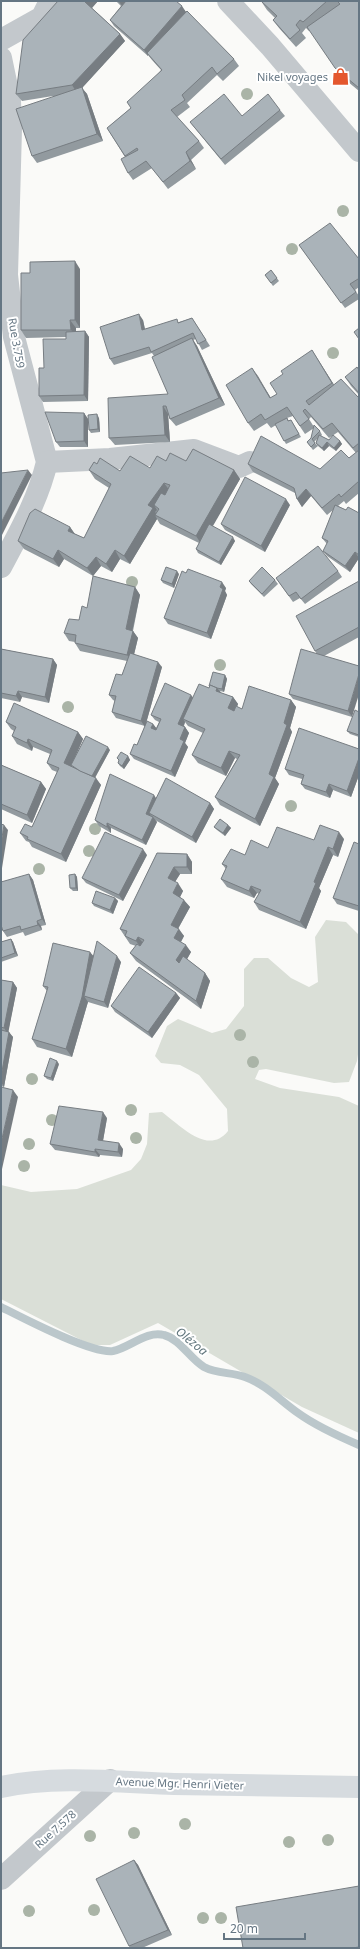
<svg xmlns="http://www.w3.org/2000/svg" width="360" height="1949" font-family="'Noto Sans',sans-serif">
	<rect width="100%" height="100%" fill="#fafaf8"/>
	<path fill="#dadfd7" d="M326,920L346,922L359,935V1047L357,1061L349,1082L334,1083L266,1069L259,1070L255,1079L280,1088L339,1097L359,1106V1433L302,1407L158,1323L110,1345H91L1,1299V1185L31,1192L77,1189L131,1170L141,1159L147,1144L149,1113L162,1112C181,1126 208,1156 228,1131L227,1109L199,1075L180,1065L161,1063L155,1056L167,1026L178,1019L212,1033L226,1029L244,1006V969L254,958H268L291,978L309,987L318,982L315,937Z"/>
	<g fill="none" stroke-linecap="round" stroke-linejoin="round">
		<path stroke="#bbc7cb" stroke-width="8" d="M1,1307C23,1318 91,1354 113,1351C129,1348 147,1330 164,1335C180,1339 190,1359 204,1367C217,1374 232,1372 245,1377C265,1384 281,1401 298,1413C316,1426 338,1436 359,1445"/>
		<g stroke="#c3c8cc" stroke-width="22">
			<path d="M228,1L270,46L359,151"/>
			<path d="M1,40L42,17L50,1"/>
			<path d="M1,58L10,101L11,129L7,275L14,337L47,462C38,500 19,533 1,567"/>
			<path d="M47,462L110,459L194,450L239,467L250,462"/>
			<path d="M1,1879L110,1780"/>
		</g>
		<path stroke="#d6dbdf" stroke-width="22" d="M1,1787C55,1775 119,1782 174,1784C235,1785 297,1786 359,1787"/>
	</g>
	<g fill="#aab4a7">
		<circle cx="247" cy="94" r="6"/>
		<circle cx="343" cy="211" r="6"/>
		<circle cx="292" cy="249" r="6"/>
		<circle cx="333" cy="353" r="6"/>
		<circle cx="132" cy="582" r="6"/>
		<circle cx="220" cy="665" r="6"/>
		<circle cx="68" cy="707" r="6"/>
		<circle cx="291" cy="806" r="6"/>
		<circle cx="95" cy="829" r="6"/>
		<circle cx="89" cy="851" r="6"/>
		<circle cx="39" cy="869" r="6"/>
		<circle cx="240" cy="1035" r="6"/>
		<circle cx="253" cy="1062" r="6"/>
		<circle cx="32" cy="1079" r="6"/>
		<circle cx="131" cy="1110" r="6"/>
		<circle cx="52" cy="1120" r="6"/>
		<circle cx="136" cy="1138" r="6"/>
		<circle cx="29" cy="1144" r="6"/>
		<circle cx="24" cy="1166" r="6"/>
		<circle cx="185" cy="1824" r="6"/>
		<circle cx="134" cy="1833" r="6"/>
		<circle cx="90" cy="1836" r="6"/>
		<circle cx="328" cy="1840" r="6"/>
		<circle cx="289" cy="1842" r="6"/>
		<circle cx="94" cy="1910" r="6"/>
		<circle cx="29" cy="1911" r="6"/>
		<circle cx="203" cy="1918" r="6"/>
		<circle cx="221" cy="1918" r="6"/>
	</g>
	<g fill="#929a9f">
		<path d="M58,1H98L92,8L120,34L125,41L82,88L87,94L103,141L37,163L32,156L53,96L22,101L16,94Z"/>
		<path d="M116,1H176L186,12L234,59L239,66L223,81L217,75L187,103L190,107L177,117L199,141L204,148L191,160L196,169L168,189L152,168L133,180L128,173L125,157L107,128L131,108L161,70L152,60L148,55V56L114,26L110,20L121,6Z"/>
		<path d="M261,1H359V91L341,76L310,30L309,31L306,28L302,33L306,38L296,47L279,28L273,20L275,18L267,10Z"/>
		<path d="M280,110L285,116L225,165L194,127L190,122L242,116Z"/>
		<path d="M299,245L359,259V287L355,290L359,296V299L345,308Z"/>
		<path d="M80,269V328H76V331H85L89,337L88,401L43,402L39,396L44,368L66,339V337L26,338L21,330L30,273Z"/>
		<path d="M271,270L279,281L273,286L265,275Z"/>
		<path d="M192,318L210,346L202,350L196,339L193,340L197,346L225,405L176,426L170,419L168,414L170,442L115,445L109,438L168,394L154,356L152,353L114,365L110,359L143,320L145,329L179,322Z"/>
		<path d="M312,350L334,385L358,397L359,396V493L346,504L344,501L338,506L346,510L359,513V558L350,572L327,556L323,551L327,544L322,538L333,510L327,515L311,496L302,507L297,499L295,493L253,472L248,464L320,469L349,458L356,453L338,432L329,438L311,417L309,419L314,427L320,431L322,435L321,436L329,440L340,441L342,444L336,451L329,446L324,451L318,446L316,443L317,439L314,442L318,446L313,450L307,442L311,438L314,428L305,434L293,416L287,418L289,421L291,420L301,437L286,444L276,425L271,428L267,423L254,431L248,423L252,368L271,398L277,394L283,374Z"/>
		<path d="M359,370V395L351,386L345,377Z"/>
		<path d="M84,413L88,419V447H60L56,442Z"/>
		<path d="M99,418L100,432L91,433L89,430Z"/>
		<path d="M166,461H186L234,470L240,479L212,526L235,541L221,565L198,553L196,549L199,543L160,524L157,519L130,564L120,559L112,572L101,566L93,576L64,559L59,567L24,549L18,541L70,527L75,534L84,538L109,488L95,479L89,470L97,464L120,471L150,468Z"/>
		<path d="M290,505L265,552L225,530L221,524Z"/>
		<path d="M338,571L342,577L305,604L300,598L293,602L276,578Z"/>
		<path d="M186,573L226,588L225,591L227,595L211,639L168,624L164,618Z"/>
		<path d="M179,574L174,588L163,583L161,580Z"/>
		<path d="M275,580L278,584L264,597L251,584L249,581Z"/>
		<path d="M359,581V637L324,656L352,717L293,699L289,694L317,654L315,651Z"/>
		<path d="M135,587L140,595L133,631L138,638L134,655L162,667L146,723L153,724L156,728L159,722L155,720L151,715L193,698L209,688L210,687L209,686L225,675L227,679L224,692L220,691L221,693L233,697L238,704L237,707L242,709L291,700L296,707L290,728L292,732L275,778L279,784L260,826L220,805L215,797L237,759L235,758L226,776L198,763L192,755L203,733L188,726L185,722L184,726L185,727L189,733L185,743L188,747L175,777L134,759L130,754L137,745L145,726L116,718L112,712L115,701L113,700L109,695L122,675L127,661L80,651L75,643V642L69,641L64,633L79,620L87,608Z"/>
		<path d="M1,649L53,659L57,665L49,703L22,697L20,702L1,698Z"/>
		<path d="M359,712V737L350,734L347,731Z"/>
		<path d="M6,722L78,732L83,739L71,766L73,768L71,765L110,750L95,778L101,785L66,862L32,847L29,842L26,841L20,833L32,827L57,772L52,770L47,763L50,754L33,747L32,751L17,744L12,736L14,731L11,729Z"/>
		<path d="M359,749V775L351,797L333,790L330,798L305,789L301,784L302,779L289,775L285,769Z"/>
		<path d="M128,756L130,760L124,769L120,766L118,763L119,760L117,758Z"/>
		<path d="M1,765L41,782L46,789L32,823L1,809Z"/>
		<path d="M156,799L210,803L214,809L196,843L155,820L157,822L146,845L111,828V833L99,826L95,820Z"/>
		<path d="M228,825L231,828L225,836L217,830L214,827Z"/>
		<path d="M344,839L338,857L333,855L319,888L321,891L306,929L259,910L254,902L259,894L257,893L254,898L227,887L221,879L226,869L222,864L245,855L268,848L314,840Z"/>
		<path d="M359,844V911L337,904L333,898Z"/>
		<path d="M157,853L187,854L192,862V874H180L175,882L183,891L180,897L190,907L178,929L184,936L181,942L191,952L187,959L205,973L210,981L201,1009L136,961L130,953L136,946L130,944L120,929Z"/>
		<path d="M147,855L123,901L86,883L82,878Z"/>
		<path d="M29,874L33,880L46,925L41,926L42,930L25,936L23,932L7,937L3,931Z"/>
		<path d="M75,874L77,877L78,891H73L70,888Z"/>
		<path d="M115,898L118,901L113,914L94,906L92,903Z"/>
		<path d="M11,939L13,942L18,956L1,962V942Z"/>
		<path d="M94,956L121,962L108,1008L88,1002L72,1057L37,1047L32,1039L47,991L43,986Z"/>
		<path d="M1,980L13,982L17,988L8,1032L13,1037L4,1087L1,1086Z"/>
		<path d="M176,993L180,998L152,1038L115,1012L111,1006Z"/>
		<path d="M59,1064L53,1081L47,1079L44,1076Z"/>
		<path d="M107,1118L103,1141L123,1149L122,1157L100,1155L99,1157L55,1150L50,1144Z"/>
		<path d="M134,1860L138,1865L172,1935L142,1948H130L129,1946Z"/>
	</g>
	<g fill="#777d82">
		<path d="M86,1H98L90,10L85,2Z"/>
		<path d="M120,1H132L125,9L119,2Z"/>
		<path d="M182,6L186,12L147,53L148,55V56L144,50Z"/>
		<path d="M120,34L125,41L82,88L87,94L103,141L97,134L77,93L72,85Z"/>
		<path d="M186,152L191,160L196,169L190,161Z"/>
		<path d="M75,261L80,269V328L75,320Z"/>
		<path d="M139,314L143,320L146,335L142,330Z"/>
		<path d="M70,320L76,328V337L71,330Z"/>
		<path d="M85,331L89,337L88,401L84,395Z"/>
		<path d="M192,338L197,346L225,405L219,398Z"/>
		<path d="M312,350L317,358L338,391L332,383Z"/>
		<path d="M252,368L258,376L276,407L270,398Z"/>
		<path d="M163,406L168,414L170,442L165,435Z"/>
		<path d="M84,413L88,419V447L84,441Z"/>
		<path d="M97,414L99,418L100,432L98,429Z"/>
		<path d="M340,441L342,444L336,451L334,448Z"/>
		<path d="M327,442L329,446L324,451L322,448Z"/>
		<path d="M28,470L32,475L1,537V523Z"/>
		<path d="M234,470L240,479L202,545L196,536Z"/>
		<path d="M164,483L170,491L154,505L157,510L155,512L159,516L155,515L157,519L130,564L124,556L148,505Z"/>
		<path d="M306,489L311,496L302,507L297,499Z"/>
		<path d="M286,499L290,505L265,552L261,546Z"/>
		<path d="M70,527L76,536L68,531Z"/>
		<path d="M233,537L235,541L221,565L219,562Z"/>
		<path d="M58,550L64,559L59,567L53,559Z"/>
		<path d="M115,550L120,559L112,572L106,564Z"/>
		<path d="M355,552L359,558L350,572L345,566Z"/>
		<path d="M96,557L101,566L93,576L87,568Z"/>
		<path d="M177,571L179,574L174,588L172,584Z"/>
		<path d="M222,582L226,588L225,591L227,595L211,639L207,633L220,587Z"/>
		<path d="M135,587L140,595L132,632L133,631L138,638L132,662L127,655L126,629Z"/>
		<path d="M53,659L57,665L49,703L45,697Z"/>
		<path d="M158,662L162,667L145,727L141,721Z"/>
		<path d="M359,674V694L352,717L348,711Z"/>
		<path d="M225,675L227,679L224,692L222,689Z"/>
		<path d="M217,688L223,695L216,691Z"/>
		<path d="M18,691L22,697L20,702L16,696Z"/>
		<path d="M191,695L195,700L183,719L185,722L182,730L178,724Z"/>
		<path d="M233,697L238,704L233,716L228,708Z"/>
		<path d="M291,700L296,707L290,728L292,732L275,778L279,784L260,826L255,819L269,774Z"/>
		<path d="M153,724L157,729L155,734L151,728Z"/>
		<path d="M185,727L189,733L185,743L188,747L175,777L171,771L180,739Z"/>
		<path d="M78,732L83,739L69,771L64,763Z"/>
		<path d="M28,739L33,747L32,751L27,743Z"/>
		<path d="M108,747L110,750L93,781L91,778Z"/>
		<path d="M229,751L235,758L226,776L221,768Z"/>
		<path d="M128,756L130,760L124,769L122,766Z"/>
		<path d="M359,758V775L351,797L347,791Z"/>
		<path d="M96,778L101,785L66,862L61,854Z"/>
		<path d="M41,782L46,789L32,823L27,815Z"/>
		<path d="M329,784L333,790L330,798L326,792Z"/>
		<path d="M154,795L158,801L149,813L152,816L146,814Z"/>
		<path d="M210,803L214,809L196,843L192,837Z"/>
		<path d="M153,817L157,822L146,845L142,840Z"/>
		<path d="M107,823L111,828V833L107,827Z"/>
		<path d="M4,825L8,830L2,868L1,867V844Z"/>
		<path d="M228,825L231,828L225,836L223,833Z"/>
		<path d="M339,832L344,839L338,857L333,849Z"/>
		<path d="M328,847L333,855L319,888L321,891L306,929L300,922L314,882Z"/>
		<path d="M143,849L147,855L123,901L119,895Z"/>
		<path d="M187,854L192,862V874L187,867Z"/>
		<path d="M174,867L180,874L173,885L168,878Z"/>
		<path d="M29,874L33,880L46,925L42,919Z"/>
		<path d="M75,874L77,877L78,891L76,888Z"/>
		<path d="M178,883L183,891L178,901L173,893Z"/>
		<path d="M251,886L257,893L254,898L249,891Z"/>
		<path d="M115,898L118,901L113,914L110,910Z"/>
		<path d="M184,900L190,907L176,932L171,925Z"/>
		<path d="M37,921L41,926L42,930L38,925Z"/>
		<path d="M179,929L184,936L179,945L174,938Z"/>
		<path d="M138,937L144,944L142,949L136,941Z"/>
		<path d="M11,939L13,942L18,956L15,953Z"/>
		<path d="M186,945L191,952L182,968L176,960Z"/>
		<path d="M90,952L96,959L84,996L88,1002L87,1005L72,1057L66,1049Z"/>
		<path d="M117,956L121,962L108,1008L104,1002Z"/>
		<path d="M205,973L210,981L201,1009L196,1001Z"/>
		<path d="M13,982L17,988L8,1034L4,1028Z"/>
		<path d="M176,993L180,998L152,1038L148,1032Z"/>
		<path d="M9,1032L13,1037L4,1087L1,1082V1077Z"/>
		<path d="M57,1061L59,1064L53,1081L51,1078Z"/>
		<path d="M13,1090L18,1097L2,1169L1,1167V1143Z"/>
		<path d="M103,1112L107,1118L102,1146L98,1140Z"/>
		<path d="M119,1143L123,1149L122,1157L118,1152Z"/>
		<path d="M95,1149L100,1155L99,1157L95,1152Z"/>
		<path d="M134,1860L138,1865L172,1935L168,1930Z"/>
	</g>
	<g fill="#aab3b9" stroke="#777d82">
		<path d="M58,1H86L85,2L120,34L72,85L16,94L23,40Z"/>
		<path d="M126,1H176L182,6L144,50L110,20Z"/>
		<path d="M261,1H327L303,22L300,20L296,25L300,30L290,39L273,20L277,16Z"/>
		<path d="M337,1H359V88L335,68L307,27L340,4Z"/>
		<path d="M187,11L234,59L217,74L212,67L182,95L185,100L171,110L199,141L186,152L190,161L163,182L146,161L128,173L121,159L138,150L137,148L125,156L107,128L131,108L127,102L162,70L147,53Z"/>
		<path d="M82,87L97,134L32,156L16,109Z"/>
		<path d="M224,94L242,116L268,94L280,110L221,159L190,122Z"/>
		<path d="M330,223L359,259V280L358,279L350,284L356,292L341,303L299,245Z"/>
		<path d="M75,261V320H70L71,330H21V273H30V262Z"/>
		<path d="M271,270L277,278L271,283L265,275Z"/>
		<path d="M139,314L142,330L177,319L178,323L192,318L206,340L198,344L193,333L151,352L149,347L110,359L100,327Z"/>
		<path d="M359,328V339L354,332Z"/>
		<path d="M85,331L84,395L39,396V368H44L43,339H66V332Z"/>
		<path d="M192,338L219,398L170,419L166,406H163L165,435L109,438L108,398L168,394L152,357Z"/>
		<path d="M312,350L332,383L306,401L309,405L341,379L358,397L359,396V443L353,448L332,423L323,429L305,409L303,411L309,419L300,426L287,407L265,420L261,414L248,423L226,385L252,368L270,398L277,394L270,383L283,374L281,371Z"/>
		<path d="M357,367L359,370V393L345,377Z"/>
		<path d="M45,412L84,413V441L56,442Z"/>
		<path d="M97,414L98,429L89,430L88,415Z"/>
		<path d="M287,418L288,421L291,420L299,434L284,441L275,424Z"/>
		<path d="M314,425L320,431L312,439L315,443L311,447L307,442L311,438Z"/>
		<path d="M319,435L329,440L333,435L340,441L334,448L327,442L322,448L316,443Z"/>
		<path d="M261,436L320,469L341,450L349,458L359,450V481L341,497L339,494L322,508L306,489L297,499L294,488L248,464Z"/>
		<path d="M193,449L234,470L196,536L155,515L159,509L154,505L161,493L165,495L170,485L164,483L148,505L153,508L124,556L115,550L106,564L96,557L87,568L58,550L53,559L18,541L30,513L35,509L70,527L68,531L84,538L111,484L89,470L94,462L97,464L100,458L120,471L130,456L150,468L157,456L166,461L170,453L186,461Z"/>
		<path d="M28,470L1,523V473Z"/>
		<path d="M245,477L286,499L261,546L221,524Z"/>
		<path d="M335,505L346,510L348,507L359,513V555L355,552L345,566L323,551L328,541L322,538Z"/>
		<path d="M209,524L233,537L219,562L196,549Z"/>
		<path d="M318,546L338,571L301,599L296,592L289,596L276,578Z"/>
		<path d="M166,567L177,571L172,584L161,580Z"/>
		<path d="M262,567L275,580L262,594L249,581Z"/>
		<path d="M188,569L222,582L220,587L223,589L207,633L164,618L182,571L186,573Z"/>
		<path d="M93,576L135,587L126,629L133,631L127,655L75,643L76,635L64,633L69,619L79,620L82,606L87,608Z"/>
		<path d="M359,581V627L315,651L296,616Z"/>
		<path d="M1,649L53,659L45,697L18,691L16,696L1,693Z"/>
		<path d="M301,649L359,666V674L348,711L289,694Z"/>
		<path d="M130,653L158,662L141,721L112,712L116,696L109,695L116,674L122,675Z"/>
		<path d="M213,672L225,675L222,689L217,688L210,685V686H209Z"/>
		<path d="M165,683L191,695L178,724L185,727L180,739L184,741L171,771L130,754L134,744L137,745L147,721L153,724L151,728L156,730L161,719L151,715Z"/>
		<path d="M199,684L209,688L210,685L217,688L216,691L233,697L228,708L234,711L236,706L242,709L249,686L291,700L284,723L287,725L269,774L274,777L255,819L215,797L240,755L229,751L221,768L192,755L205,729L183,719Z"/>
		<path d="M14,703L78,732L64,763L96,778L61,854L27,839L28,837L20,833L25,824L32,827L59,768L47,763L52,750L28,739L27,743L12,736L16,727L6,722Z"/>
		<path d="M355,710L359,712V735L347,731Z"/>
		<path d="M299,728L359,749V758L347,791L329,784L326,792L301,784L304,775L285,769Z"/>
		<path d="M86,736L108,747L92,776L80,771L71,765Z"/>
		<path d="M121,752L128,756L122,766L118,763L119,760L117,758Z"/>
		<path d="M1,765L41,782L27,815L1,804Z"/>
		<path d="M110,774L154,795L146,814L153,817L142,840L107,823V827L95,820Z"/>
		<path d="M166,778L210,803L192,837L149,813Z"/>
		<path d="M220,819L228,825L223,833L214,827Z"/>
		<path d="M1,824L4,825L1,844Z"/>
		<path d="M320,825L339,832L333,849L328,847L314,882L316,883L300,922L254,902L261,890L251,886L249,891L221,879L227,866L222,864L231,849L245,855L251,840L268,848L277,827L314,840Z"/>
		<path d="M105,832L143,849L119,895L82,878Z"/>
		<path d="M354,842L359,844V906L333,898Z"/>
		<path d="M157,853L187,854V867H174L168,878L178,883L173,893L184,900L171,925L179,929L174,938L186,945L176,960L179,963L183,956L205,973L196,1001L130,953L137,944L140,946L144,940L138,937L136,941L125,936L127,931L120,929Z"/>
		<path d="M29,874L42,919L37,921L38,925L21,930L20,926L3,931L1,925V882Z"/>
		<path d="M75,874L76,888H70L69,875Z"/>
		<path d="M96,891L115,898L110,910L92,903Z"/>
		<path d="M11,939L15,953L1,958V942Z"/>
		<path d="M97,941L117,956L104,1002L84,996Z"/>
		<path d="M53,943L90,952L82,997L66,1049L32,1039L48,987L43,986Z"/>
		<path d="M139,967L176,993L148,1032L111,1006Z"/>
		<path d="M1,980L13,982L4,1028L1,1027Z"/>
		<path d="M1,1030L9,1032L1,1077Z"/>
		<path d="M50,1058L57,1061L51,1078L44,1076Z"/>
		<path d="M1,1087L13,1090L1,1143Z"/>
		<path d="M59,1106L103,1112L98,1140L119,1143L118,1152L95,1149V1152L50,1144Z"/>
		<path d="M134,1860L168,1930L129,1946L96,1879Z"/>
		<path d="M359,1886V1947L352,1948H243L236,1907Z"/>
	</g>
	<defs>
		<symbol id="shop-bare" viewBox="-9 -9 18 18"><path d="M-5-2.5h2.3a2.7 3.5 0 0 1 5.4 0H5L5.5 6h-11ZM-1.5-2.5h3a1.5 2.3 0 0 0-3 0Z" fill="#e4572e" stroke="#fff" stroke-width="2.5" paint-order="stroke"/></symbol>
	</defs>
	<g fill-rule="evenodd">
		<use href="#shop-bare" x="328" y="64" width="25" height="25"/>
	</g>
	<g text-anchor="middle" dominant-baseline="central" stroke-width="4" stroke-linejoin="round" paint-order="stroke">
		<g font-size="11" fill="#657683" stroke="#fff" text-anchor="end">
			<text x="328" y="76">Nikel voyages</text>
		</g>
		<g font-size="11" fill="#657683" stroke="#fff">
			<text transform="translate(17 343) rotate(80)">Rue 3.759</text>
			<text transform="translate(180 1783) rotate(2)">Avenue Mgr. Henri Vieter</text>
			<text transform="translate(55 1829) rotate(-42)">Rue 7.578</text>
		</g>
		<g font-size="12" font-style="italic" fill="#60757c" stroke="#fff">
			<text transform="translate(192 1341) rotate(39)">Olézoa</text>
		</g>
	</g>
	<rect width="360" height="1949" fill="none" stroke="#657683" stroke-width="4"/>
	<path d="M224 1933v6h81v-6" fill="none" stroke="#657683" stroke-width="2"/>
	<text x="230" y="1933" font-size="12" fill="#657683" stroke="#ffffff" stroke-width="3" paint-order="stroke">20 m</text>
</svg>
